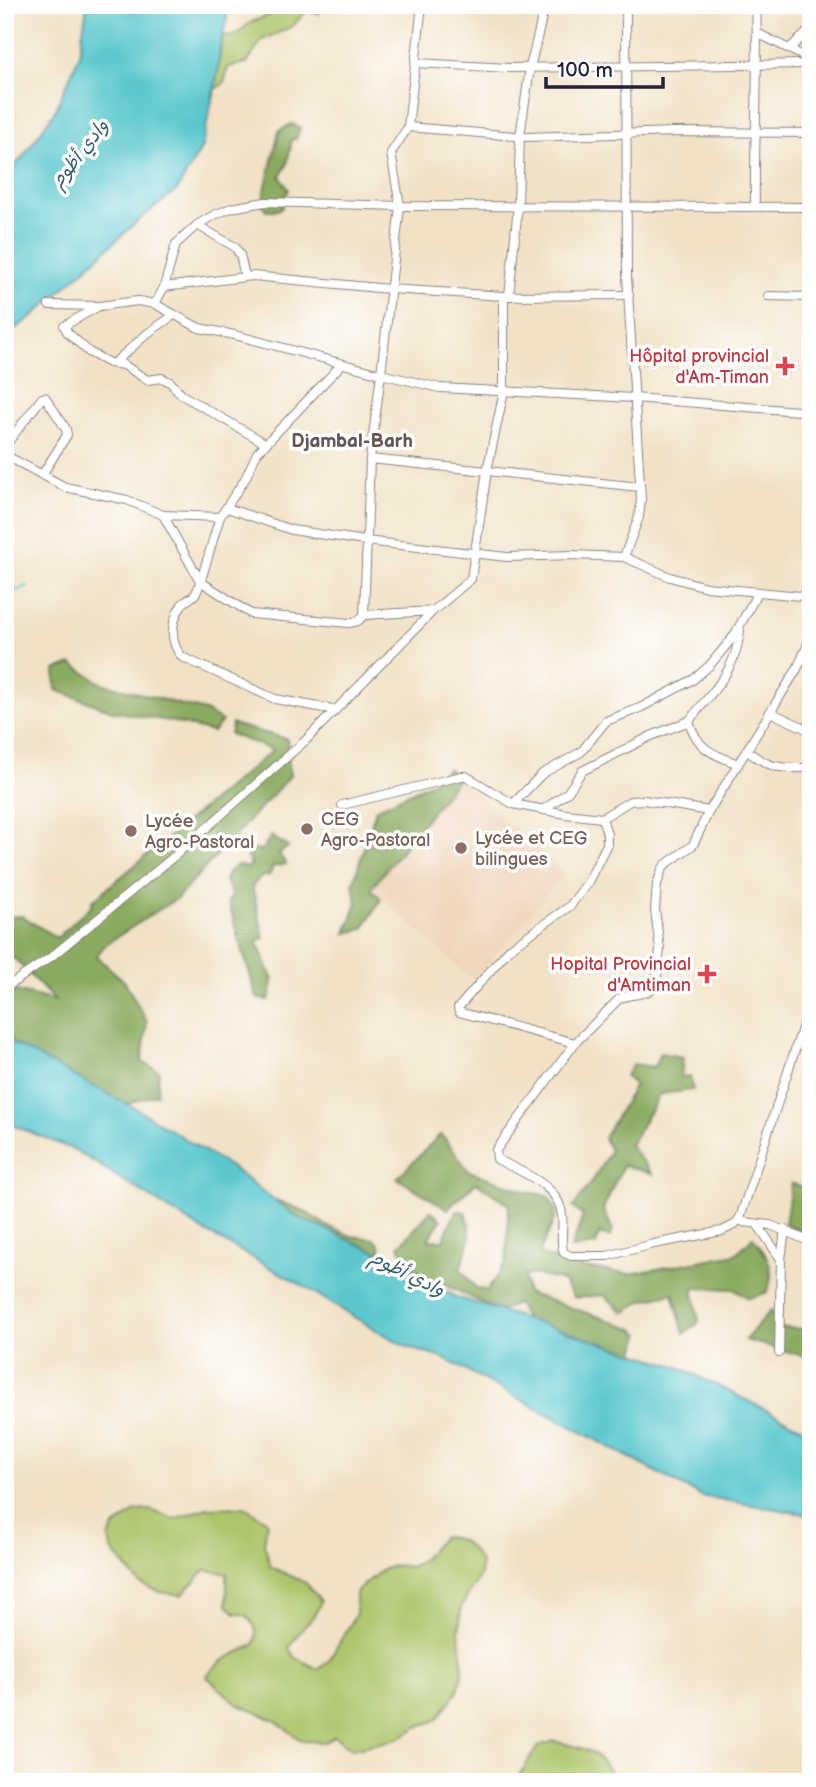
<svg xmlns="http://www.w3.org/2000/svg" width="816" height="1787" font-family="'Balsamiq Sans','Playpen Sans Arabic',sans-serif">
	<rect width="100%" height="100%" fill="#fff"/>
	<filter id="ink" filterUnits="userSpaceOnUse"><feTurbulence type="fractalNoise" baseFrequency=".0143" numOctaves="2"/><feDisplacementMap in="SourceGraphic" scale="14" xChannelSelector="R" yChannelSelector="G"/><feConvolveMatrix kernelMatrix="1 2 1 2 8 2 1 2 1" color-interpolation-filters="sRGB"/></filter>
	<filter id="wash" filterUnits="userSpaceOnUse"><feTurbulence type="fractalNoise" baseFrequency=".00686" numOctaves="4" result="noise"/><feDisplacementMap in="SourceGraphic" scale="28" xChannelSelector="R" yChannelSelector="G"/><feGaussianBlur stdDeviation="1.57" result="paint"/><feColorMatrix in="noise" values="0 0 0 0 0 0 0 0 0 0 0 0 0 0 0 0 0 1.4 0 .05"/><feComposite in="paint" operator="in"/></filter>
	<g filter="url(#wash)">
		<rect width="100%" height="100%" fill="#f1e2c6"/>
		<path fill="#f0d6bc" d="M458,778L564,874L474,981L371,889Z"/>
		<g fill="#adc56a" stroke="#687452" stroke-width="2">
			<path d="M278,5H327L318,6L319,14L306,11L293,26L262,40L247,63L228,67L224,83L216,89L212,102L223,36L236,35L251,22L267,16L279,7Z"/>
			<path d="M245,1507L267,1521L264,1544L271,1567L306,1583L321,1601C315,1621 297,1630 289,1649L296,1658L318,1669L328,1662L356,1614V1592C374,1577 386,1560 410,1567L420,1562L443,1537C466,1538 469,1546 481,1563L480,1575L461,1607L459,1633L463,1669L458,1691L437,1720L417,1727L398,1739L352,1749L334,1736L325,1742L302,1741L276,1721L237,1704L206,1676L223,1660L254,1645C258,1632 256,1625 246,1615L235,1613L227,1605V1573L205,1570L182,1595L160,1592L140,1584L111,1549L109,1538L114,1527L136,1511L150,1510L174,1519L207,1508Z"/>
			<path d="M554,1741C581,1748 597,1748 611,1774L606,1782H515L538,1746Z"/>
		</g>
		<g fill="#8aaa5e" stroke="#56664c" stroke-width="2">
			<path d="M292,124L300,128L296,139H292L287,165L280,176L289,190L283,199V207L278,210H266L262,203L279,131Z"/>
			<path d="M72,664L101,683L205,711L222,721L213,732L174,722L113,711L56,690L55,670Z"/>
			<path d="M232,724L287,739L290,776L177,898L106,944L96,956L125,982L147,1022L142,1062L159,1071L157,1094L126,1104L5,1044V988L55,1001L14,958L5,956V917L22,916L57,938L92,905V901L273,750L230,734Z"/>
			<path d="M448,768L458,778L371,889L381,899L363,929L346,933L357,903L353,884L376,809L430,783Z"/>
			<path d="M271,836L288,847L279,854L286,864L272,867L270,875L261,877L252,886L264,938L257,942L273,980L269,1000L257,998L228,902L232,895L225,881L228,872L237,865L248,868L251,864L247,857L253,850H263Z"/>
			<path d="M660,1053L683,1057L681,1077L690,1076L693,1090L660,1094L630,1145L652,1174L623,1165L603,1209L613,1230L610,1237L599,1234L596,1245L571,1248L583,1216L573,1207L592,1182L610,1151L604,1138L635,1085L625,1076L633,1064L654,1067Z"/>
			<path d="M441,1134L469,1171L528,1192L548,1196L557,1213L539,1254L575,1267L630,1274L736,1254L753,1237C767,1255 778,1271 766,1293L749,1298L733,1289L693,1288L699,1322L684,1334L673,1293L642,1301L624,1313L604,1295L574,1298L563,1281L534,1274L524,1276L527,1293L632,1328L640,1334L630,1372L531,1327L517,1304L499,1311L411,1268L399,1246L431,1211L441,1220L428,1240H443L456,1211L465,1212C475,1235 468,1246 460,1269L476,1288L487,1291L506,1263L509,1205L476,1182L448,1209L397,1178Z"/>
			<path d="M791,1183L811,1190V1234L785,1224Z"/>
			<path d="M262,1195L304,1211L327,1226L351,1236L374,1239L380,1245L383,1262L331,1247Z"/>
			<path d="M771,1310L781,1328L807,1329L811,1326V1358L745,1340Z"/>
		</g>
		<g fill="#5bc8ce" stroke="#3e7584" stroke-width="2">
			<path d="M87,5H225L227,19L220,46L218,72L202,147L177,190L141,218L32,317L5,336V176L22,158L55,111L79,56Z"/>
			<path d="M5,1039L137,1109L232,1168L295,1216L399,1262L456,1297L679,1367L811,1432V1515L701,1496L445,1359L407,1347L352,1316L302,1285L202,1230L75,1150L5,1122Z"/>
		</g>
		<g fill="none" stroke-linecap="round" stroke-linejoin="round">
			<path stroke="#5bc8ce" stroke-width="2.5" d="M5,595L28,586"/>
		</g>
	</g>
	<g filter="url(#ink)">
		<g fill="none" stroke-linecap="round" stroke-linejoin="round">
			<defs>
				<g id="street">
					<path d="M626,5L627,276L641,499L639,517L624,557L670,577L706,587L811,597"/>
					<path d="M757,33L811,60"/>
					<path d="M789,49L811,29"/>
					<path d="M416,63L508,68L811,64"/>
					<path d="M408,127L527,137L674,132L811,133"/>
					<path d="M755,206C754,139 759,72 756,5"/>
					<path d="M197,225L235,247L240,255L245,276"/>
					<path d="M164,287L155,304L199,328L235,335L381,374L400,206L391,153L408,127L422,5"/>
					<path d="M629,295L504,296L389,289L253,276L164,287L176,244L197,225L214,215L231,208L265,202L400,206L811,207"/>
					<path d="M504,296V391L487,471L640,487"/>
					<path d="M509,296L518,206L520,136L530,68L545,5"/>
					<path d="M768,296L811,297"/>
					<path d="M49,305L99,306L138,301L155,304"/>
					<path d="M99,306L64,326L68,333L89,352L109,363L124,365L147,380L162,378L170,382L182,395L265,443"/>
					<path d="M114,363L148,333L174,315"/>
					<path d="M5,446L42,398L45,397L66,429L67,435L42,475"/>
					<path d="M5,455L65,487L127,500L163,515L200,581L251,614L349,623L358,621L364,615"/>
					<path d="M370,459L381,374L440,388L634,398L811,412"/>
					<path d="M227,508L292,530L365,541L507,557L572,555L624,557"/>
					<path d="M163,515L220,517L245,479L257,453L342,364"/>
					<path d="M220,517C212,541 206,567 197,591C193,600 186,598 181,606C171,622 169,642 182,657L275,699L335,710"/>
					<path d="M811,637L797,669L709,811L693,845L665,865L662,870L657,884L655,910L660,949L656,985C648,997 631,992 619,999L575,1043L496,1150L497,1159C520,1172 559,1184 562,1215C564,1228 559,1241 564,1253L571,1256H607L654,1244L722,1231L734,1225L740,1218L811,1001"/>
					<path d="M770,712L811,731"/>
					<path d="M746,750C772,770 779,768 811,768"/>
					<path d="M738,764C712,754 697,749 689,721C714,689 735,673 740,631"/>
					<path d="M513,804L542,774L581,752L606,721L640,708L694,679L710,665L734,636L758,592"/>
					<path d="M342,805L462,776H466L513,804L566,814L602,818L630,801L644,800L709,811"/>
					<path d="M543,810L568,792L582,771L651,736L689,721"/>
					<path d="M5,988L51,957L177,854L306,740L433,611L471,579L487,471L370,459L364,615L433,611"/>
					<path d="M575,1043L459,1012L458,1008L510,948L570,906L588,882L607,844V834L602,818"/>
					<path d="M740,1218L743,1222L770,1225L811,1242"/>
					<path d="M757,1224L781,1259"/>
					<path d="M779,1353L781,1259L785,1230"/>
				</g>
			</defs>
			<use href="#street" stroke="#8a8280" stroke-width="10"/>
			<use href="#street" stroke="#fff" stroke-width="8"/>
		</g>
	</g>
	<g fill="#e0444e" stroke="#fff" stroke-width="2.5">
		<path d="M781.5 355.5h7v7h7v7h-7v7h-7v-7h-7v-7h7z"/>
		<path d="M703.5 963.5h7v7h7v7h-7v7h-7v-7h-7v-7h7z"/>
	</g>
	<g fill="#8d6e63" stroke="#fff" stroke-width="2.5">
		<circle cx="307" cy="829" r="7"/>
		<circle cx="131" cy="831" r="7"/>
		<circle cx="461" cy="848" r="7"/>
	</g>
	<g text-anchor="middle" dominant-baseline="central" stroke-width="7" stroke-linejoin="round" paint-order="stroke">
		<g font-size="18" fill="#be3a42" stroke="#fff" text-anchor="end">
			<text x="769" y="356">Hôpital provincial<tspan x="769" dy="21">d'Am-Timan</tspan></text>
			<text x="691" y="964">Hopital Provincial<tspan x="691" dy="21">d'Amtiman</tspan></text>
		</g>
		<g font-size="18" fill="#785e54" stroke="#fff" text-anchor="start">
			<text x="321" y="819">CEG<tspan x="321" dy="21">Agro-Pastoral</tspan></text>
			<text x="145" y="821">Lycée<tspan x="145" dy="21">Agro-Pastoral</tspan></text>
			<text x="475" y="838">Lycée et CEG<tspan x="475" dy="21">bilingues</tspan></text>
		</g>
		<g font-size="19" font-style="italic" fill="#365c6e" stroke="#fff">
			<text transform="translate(80 154) rotate(-52)">وادي أظوم</text>
			<text transform="translate(407 1274) rotate(26)">وادي أظوم</text>
		</g>
		<g font-size="19" font-weight="bold" fill="#665652" stroke="#fff">
			<text x="352" y="441">Djambal-Barh</text>
		</g>
	</g>
	<rect width="816" height="1787" fill="none" stroke="#fff" stroke-width="28"/>
	<path d="M546 77v10h117v-10" fill="none" stroke="#22223b" stroke-width="3.5"/>
	<text x="557" y="77" font-size="21" fill="#22223b" stroke="#ffffff" stroke-width="5" paint-order="stroke">100 m</text>
</svg>
